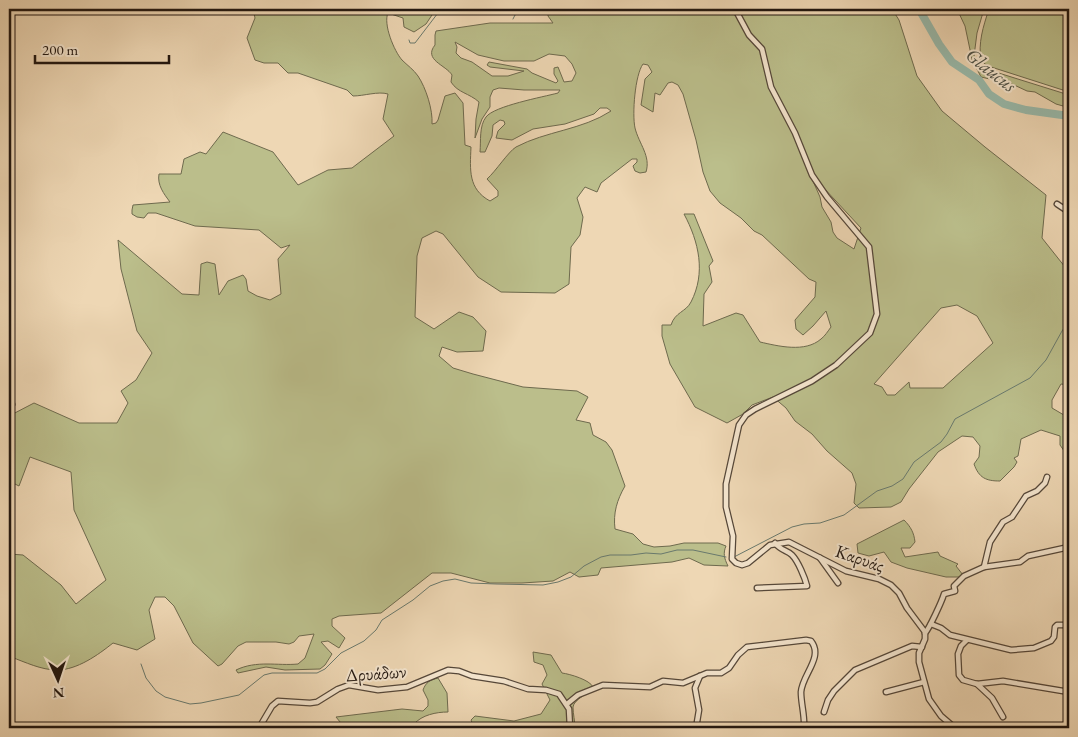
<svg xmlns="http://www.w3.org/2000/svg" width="1078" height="737" font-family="'EB Garamond',serif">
	<rect width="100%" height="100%" fill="#eed7b4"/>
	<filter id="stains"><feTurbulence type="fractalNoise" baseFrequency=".004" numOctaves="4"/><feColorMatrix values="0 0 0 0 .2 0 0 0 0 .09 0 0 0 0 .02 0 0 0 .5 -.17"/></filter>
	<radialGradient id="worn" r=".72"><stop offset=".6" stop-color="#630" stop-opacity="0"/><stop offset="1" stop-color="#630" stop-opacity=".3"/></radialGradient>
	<g fill="#bbbe8b" stroke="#6e6a4e" fill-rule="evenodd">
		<path d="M253,9H436L426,24L414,32L404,27L403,18L388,13C383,24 394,51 402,60C407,65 414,70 418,76C426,88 433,110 432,124L436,123L438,120L445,96L455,93L463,103L465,145L471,147C470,170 468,189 490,201L498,196V191L487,179C496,171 508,152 516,147C546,131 582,130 611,111L607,108H600L594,114L565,124L533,129L512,140L496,138L498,131L505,124L504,121L500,120L493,125L492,136L485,152H480C481,141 479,126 486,117C494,106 543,97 558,93L560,90H524L499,88L493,90L490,97V107L482,119L475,138L476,119L479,102C469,93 458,93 451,82L452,75C446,65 423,60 435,45V35L436,31L490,23H553L548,16V9H892L899,20L917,76L942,111L985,147L1046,195L1042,238L1069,272V385L1061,384L1052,400V408L1069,418V458L1060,445V436L1041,430L1021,439L1018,456L1014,458L1017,462L1014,467L1000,481C986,481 979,478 974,464L979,457L980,446L973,437L962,436L938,452L909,489L901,502L891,507L859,508L854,503L856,484L852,473L827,451L812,434L795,421L786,408L773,397L752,405L743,414L727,423L695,407L670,364L662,336V325H671C675,312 686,312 691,302C706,273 699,242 684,214H694L713,261L709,266L712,282L704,294L703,326L736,313L743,315L760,342C778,346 805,353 821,339C825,336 828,331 831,327L826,311L813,326L803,335L796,329L795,320L815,297L816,282L809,279L762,235L754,231L741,218L720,203L710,191L703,172L696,140L683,94L678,85L672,82L668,83L660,95L655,93L653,112L641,105L645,79L652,72L648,65L643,64C635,75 632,114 635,128C639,144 651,156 646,172L640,173L635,171L633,166L637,162V159H632L601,183L597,192L585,187L577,198L583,217L580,235L571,247L569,284L555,293L501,292L478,277L443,234L436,231L422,238L417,256L415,317L434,329L459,312L473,317L486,331L483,351L457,352L442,347L439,356L453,368L473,374L523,387L577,391L588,397L576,420L590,423L593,435L606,442L612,450L625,486C617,500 613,513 615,529L633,534L643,544L654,547L670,546L684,543H718L726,546C723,553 724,558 728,566L704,565L689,558L672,562L601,568L598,575L579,577L570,572L553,581L522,583H490L451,573H432L381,613L339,616L332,619V626L345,638L339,648L328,641L321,642L332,654L325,665L320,669L285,670L266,667L238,673L236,670C257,660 277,666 298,664L305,658L314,634L299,636L294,642L289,644L276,642H246L238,646L222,664L218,666L193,643L174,606L165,597H155L149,610L155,639L137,650L113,643C98,655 77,670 57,670C41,670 25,662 11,657L9,658V554L23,555L61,585L76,604L106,580L74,510L71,472L30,457L19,486L9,481V416L34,403L79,423H117L128,403L121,391L136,380L152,353L137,331L121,269L118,240L182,294L199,295L201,264L207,262L215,264L219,295L228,281L243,275L246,279L248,291L257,296L270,300L281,294L278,259L290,245L281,248L259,230L195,226L156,213H148L144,218L137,217L132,214V210L133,205L170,202C164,194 157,185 159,174H181L184,159L200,152L206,154L223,132L273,152L298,185L328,170L352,168L394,136L383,119L388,94C378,91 364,96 353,96L347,90L298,73H288L278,63H264L255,60L247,38L255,18ZM455,42L478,55L504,61H534L549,54L565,56L572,64L576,73L572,81L564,82L558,67L554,68V74L558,81L556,83L532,73L527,69L489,62L487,65L490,67L524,71L508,76H492L472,62L461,58L456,53L457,47ZM809,172L861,228L854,249L837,238L833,232L831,222L822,207L820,197ZM957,305L977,316L993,343L943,388H910L909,382L895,395H887L882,387L874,384L941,308Z"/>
		<path d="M957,9H984L977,33L973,64L965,26Z"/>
		<path d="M989,9H1069V92L988,66L981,61C978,43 983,27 989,9Z"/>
		<path d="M979,65L989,70L1069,95V105L1063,106L1056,104L1035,92L1027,91L1012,84L981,77L977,69Z"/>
		<path d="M904,520C911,527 914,533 915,542L910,548H901L905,557L938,552L940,556L958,564L956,566L963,575L960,577H946L907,568L891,562L884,552L869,556L858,553L857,544Z"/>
		<path d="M533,652L551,655L562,673C570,674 590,680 593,687C589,694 574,699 573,707C573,714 575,721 575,728H488L473,725L471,720L475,716L514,721L541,714L550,700L542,684L547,675L543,665L534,662Z"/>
		<path d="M438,678L447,693L448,712C436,712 422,715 414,724V728H345L336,717L402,709L423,711L428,706V700L423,690C426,682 430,680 438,678Z"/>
	</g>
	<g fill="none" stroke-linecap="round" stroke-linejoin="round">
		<g stroke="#69796d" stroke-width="1">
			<path d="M513,19L515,15L524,9"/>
			<path d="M409,40L410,43H415L441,9"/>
			<path d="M734,557L792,527L804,524L820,523L844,515L877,491L892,486L903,479L914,462L941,442L947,434L955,419L1030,378L1046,360L1062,331L1069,321"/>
			<path d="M141,664L146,678L156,691L165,697L190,704L201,703L239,695L264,675L272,673H317L325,669L341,653L364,641L376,630L382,620L413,600L430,586L443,581L455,579L471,583L496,584L543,585L558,582L571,577L584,566L601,557L610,555H631L646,553L661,554L677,550H693L726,557"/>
		</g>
		<path stroke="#99baab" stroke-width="8" d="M919,9L939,44L952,62L979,80L989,94L1004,104L1026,110L1069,116"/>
		<defs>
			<g id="minor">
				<path d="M735,9L749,35L762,49L771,87L795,133L812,175L827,197L869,247L877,314L870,333L836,365L812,381L755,409L746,415L739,425L726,484V507L733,536L732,559L736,563L742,565L748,563L770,545L789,542L846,571L879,579L891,585L899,593L907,608L925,632V639L919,653V662L929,699L941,716L955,728"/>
				<path d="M1057,204L1069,212"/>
				<path d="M9,405L12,404"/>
				<path d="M820,558L838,583"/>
				<path d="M984,567L990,542L1003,522L1012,517L1026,496L1037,491L1045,483L1047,477"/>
				<path d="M757,588L807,586C805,578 798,561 792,555C787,550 781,551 775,543"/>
				<path d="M931,624L941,628L950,635L1011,650L1034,648L1051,641L1054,637L1055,627L1057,625H1069"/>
				<path d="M925,633C929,629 942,601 944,594L955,591L954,586L964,576L984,567L1020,562L1028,556L1069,547"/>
				<path d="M967,640L961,646L958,654L959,675L963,680L977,684L1003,681L1069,692"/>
				<path d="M977,684L992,698L1003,717"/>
				<path d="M886,692L924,682"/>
				<path d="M567,704L578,695L603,685L650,687L663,681L683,683L707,673H721L729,668L738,655L747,647L806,640L811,641C824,657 802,675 801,692C801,704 805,716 804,728"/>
				<path d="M824,712L828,700L834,691L855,670L912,646L922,647"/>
				<path d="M259,728L272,706L278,701L310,703L317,702L338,689L349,685L378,690L407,687L448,670L459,671L472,676L504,681L528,689L546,690L559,694L569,709L570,728"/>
				<path d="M696,728L699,710L695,688L700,676"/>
			</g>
		</defs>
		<use href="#minor" stroke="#554739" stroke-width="7"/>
		<use href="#minor" stroke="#f4e5ce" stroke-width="4.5"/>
	</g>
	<g text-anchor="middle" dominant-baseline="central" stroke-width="4" stroke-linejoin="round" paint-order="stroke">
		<g font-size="18" fill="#221710" stroke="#f4e5ce">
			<text transform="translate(860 558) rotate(19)">Καρυάς</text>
			<text transform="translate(376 673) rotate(-4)">Δρυάδων</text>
		</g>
		<g font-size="19" font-style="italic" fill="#4c5046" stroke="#f4e5ce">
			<text transform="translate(991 70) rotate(38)">Glaucus</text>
		</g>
	</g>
	<rect width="1078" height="737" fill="none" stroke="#eed7b4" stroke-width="30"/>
	<rect x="10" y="10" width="1058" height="717" fill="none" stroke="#221710" stroke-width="2.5"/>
	<rect x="15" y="15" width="1048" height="707" fill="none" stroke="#221710"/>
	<g transform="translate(58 680) rotate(177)" stroke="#f4e5ce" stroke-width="4" paint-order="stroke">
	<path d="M0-4L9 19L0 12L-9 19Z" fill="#221710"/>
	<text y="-8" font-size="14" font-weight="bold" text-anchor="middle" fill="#221710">N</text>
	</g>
	<path d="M35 55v8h134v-8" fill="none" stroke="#221710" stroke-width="2.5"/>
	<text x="42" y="55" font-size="15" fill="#221710" stroke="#f4e5ce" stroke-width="4" paint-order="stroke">200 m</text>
	<rect width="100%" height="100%" filter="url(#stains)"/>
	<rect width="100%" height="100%" fill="url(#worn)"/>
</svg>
